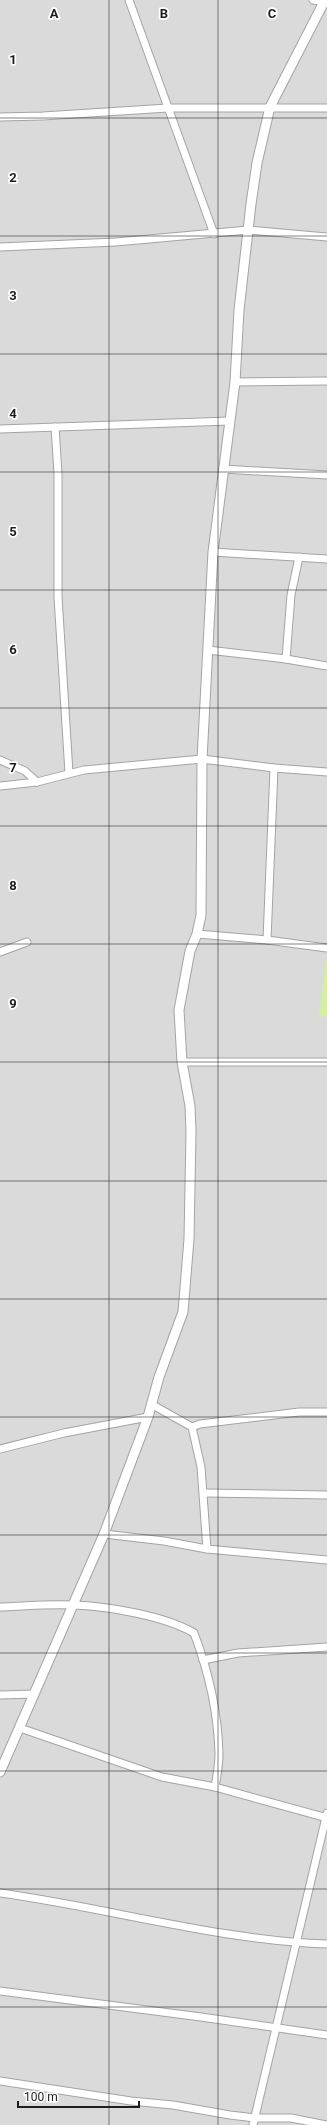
<svg xmlns="http://www.w3.org/2000/svg" width="327" height="2125" font-family="Roboto,sans-serif">
	<rect width="100%" height="100%" fill="#efe8e1"/>
	<rect fill="#dbdada" x="0" y="0" width="327" height="2125"/>
	<path fill="#d4eea3" d="M326,960L327,961V1017L319,1016Z"/>
	<g fill="none" stroke-linecap="round" stroke-linejoin="round">
		<defs>
			<g id="minor">
				<path d="M129,0L214,234"/>
				<path d="M313,0L324,2"/>
				<path d="M0,117L43,116L168,108H327"/>
				<path d="M0,247L116,242L248,230L327,237"/>
				<path d="M235,382L327,381"/>
				<path d="M55,427L58,474V597L69,773"/>
				<path d="M0,429L230,421"/>
				<path d="M223,469L327,475"/>
				<path d="M213,552L327,559"/>
				<path d="M208,650L286,659L327,666"/>
				<path d="M286,659L291,595L299,557"/>
				<path d="M0,760L25,771L37,782"/>
				<path d="M0,786L37,782L84,770L202,759L274,768L327,772"/>
				<path d="M197,934L267,940L327,948"/>
				<path d="M267,940L274,768"/>
				<path d="M0,952L27,942"/>
				<path d="M182,1062H327"/>
				<path d="M151,1404L192,1427L201,1467L207,1549"/>
				<path d="M192,1427L200,1424L299,1412H327"/>
				<path d="M0,1449L64,1433L148,1417"/>
				<path d="M204,1493L327,1495"/>
				<path d="M104,1534L164,1541L207,1549L327,1560"/>
				<path d="M0,1607C24,1606 49,1604 73,1605C108,1606 165,1616 194,1633C208,1670 218,1714 219,1754C219,1765 217,1776 215,1787"/>
				<path d="M203,1660L238,1653L327,1647"/>
				<path d="M0,1695L35,1694"/>
				<path d="M20,1728L162,1777L215,1787L327,1818"/>
				<path d="M0,1893C109,1908 217,1940 327,1944"/>
				<path d="M0,1991L201,2017L327,2035"/>
				<path d="M0,2081L131,2101L173,2105L230,2115L255,2118H291L327,2125"/>
				<path d="M253,2125L327,1813"/>
			</g>
			<path id="tertiary" d="M0,1772L104,1534L148,1417L159,1377L183,1312L189,1239L191,1132L190,1106L182,1062L179,1010L190,951L197,934L201,915L202,759L213,552L235,382L239,310L251,204L257,163L270,107L325,0"/>
		</defs>
		<use href="#minor" stroke="#a4a4a4" stroke-width="9"/>
		<use href="#tertiary" stroke="#a4a4a4" stroke-width="11"/>
		<use href="#minor" stroke="#fff" stroke-width="7"/>
		<use href="#tertiary" stroke="#fff" stroke-width="9"/>
	</g>
	<path fill="none" stroke="#1d1d1d" stroke-width="1" stroke-opacity="0.55" d="M109,0V2125M218,0V2125M0,118H327M0,236H327M0,354H327M0,472H327M0,590H327M0,708H327M0,826H327M0,944H327M0,1062H327M0,1181H327M0,1299H327M0,1417H327M0,1535H327M0,1653H327M0,1771H327M0,1889H327M0,2007H327"/>
	<g font-size="13" text-anchor="middle" font-weight="bold" fill="#1d1d1d" stroke="#fff" stroke-width="3.5" stroke-linejoin="round" paint-order="stroke">
		<text x="54" y="18">A</text>
		<text x="164" y="18">B</text>
		<text x="272" y="18">C</text>
		<text x="13" y="64">1</text>
		<text x="13" y="182">2</text>
		<text x="13" y="300">3</text>
		<text x="13" y="418">4</text>
		<text x="13" y="536">5</text>
		<text x="13" y="654">6</text>
		<text x="13" y="772">7</text>
		<text x="13" y="890">8</text>
		<text x="13" y="1008">9</text>
	</g>
	<path d="M18 2101v6h121v-6" fill="none" stroke="#1d1d1d" stroke-width="2"/>
	<text x="24" y="2101" font-size="12" fill="#1d1d1d" stroke="#ffffff" stroke-width="3" paint-order="stroke">100 m</text>
</svg>
